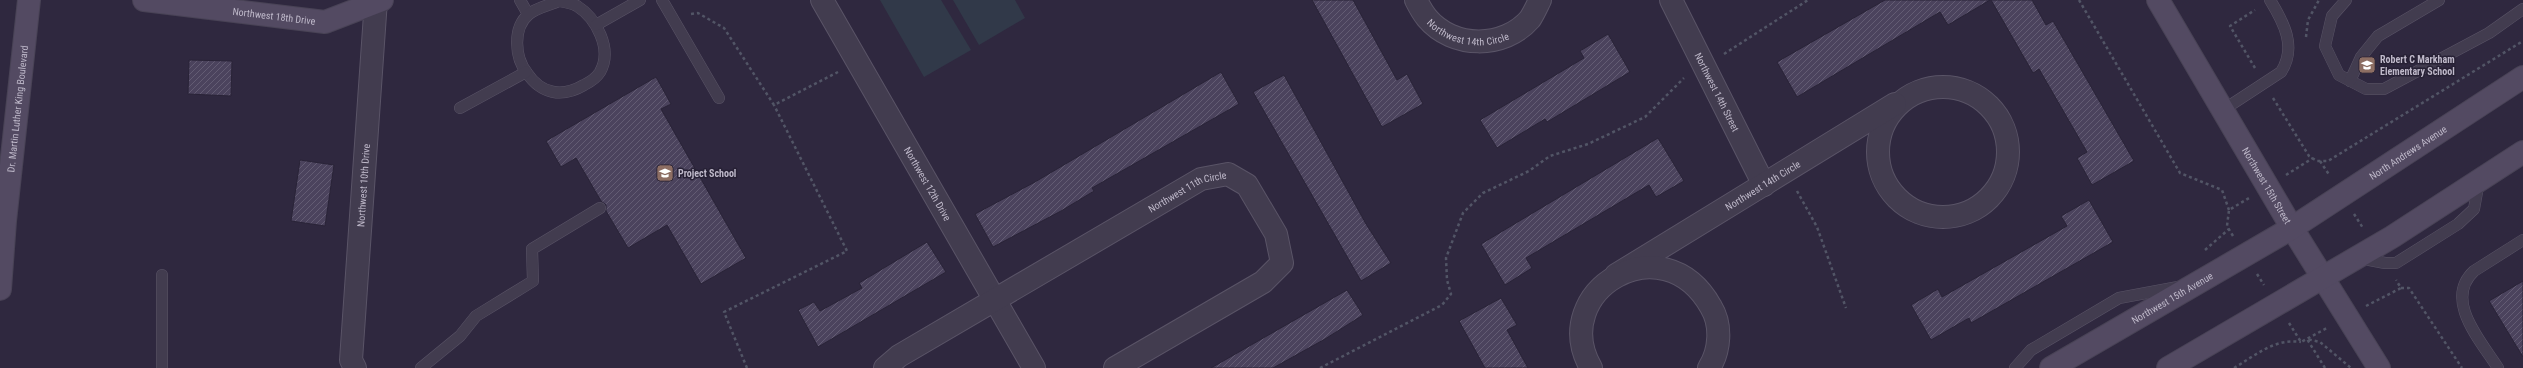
<svg xmlns="http://www.w3.org/2000/svg" width="2523" height="368" font-family="'Roboto Condensed',sans-serif">
	<defs>
		<pattern id="building-hatch" width="6" height="6" patternUnits="userSpaceOnUse"><rect width="6" height="6" fill="#4b435d"/><path d="M-1 1l2-2M0 6l6-6M5 7l2-2" fill="none" stroke="#635c73"/></pattern>
	</defs>
	<rect width="100%" height="100%" fill="#2f283f"/>
	<g fill="#313949">
		<path d="M880,0H941L971,50L924,77Z"/>
		<path d="M953,0H1015L1025,18L979,45Z"/>
	</g>
	<g fill="url(#building-hatch)" stroke="#292337">
		<path d="M1312,0H1353L1397,80L1407,74L1423,104L1382,127Z"/>
		<path d="M1885,0H1990L1948,25L1940,12L1797,97L1777,62Z"/>
		<path d="M1991,0H2032L2046,25L2053,21L2134,161L2092,185L2077,158L2087,152L2039,69L2033,73Z"/>
		<path d="M1608,34L1630,72L1547,122L1545,119L1497,148L1480,120L1584,58L1580,51Z"/>
		<path d="M189,60L232,61L231,96L188,94Z"/>
		<path d="M1221,72L1239,104L1092,188L1094,191L1061,211L993,247L975,214L1035,182Z"/>
		<path d="M1284,75L1366,224L1391,263L1361,281L1253,92Z"/>
		<path d="M656,77L671,104L661,109L746,258L701,284L667,225L628,248L606,211V205L601,201L576,158L561,167L546,141Z"/>
		<path d="M1658,138L1684,181L1656,197L1649,185L1526,258L1532,268L1505,285L1481,244Z"/>
		<path d="M300,160L334,165L325,226L291,221Z"/>
		<path d="M2089,200L2113,242L1971,323L1969,318L1931,340L1911,305L1938,289L1942,297L2067,226L2061,216Z"/>
		<path d="M927,242L946,272L818,347L798,310L814,302L820,311L862,288L859,283Z"/>
		<path d="M2523,281V357L2489,301Z"/>
		<path d="M1347,290L1363,315L1325,339L1273,368H1211Z"/>
		<path d="M1501,298L1517,325L1507,330L1528,368H1485L1459,321Z"/>
	</g>
	<g fill="none" stroke-linecap="round" stroke-linejoin="round">
		<defs>
			<g id="lane">
				<path d="M520,0L528,14"/>
				<path d="M662,0L719,98"/>
				<path d="M2346,0L2332,16L2325,46L2339,75L2366,89H2384L2489,33L2523,9"/>
				<path d="M559,1C565,2 572,3 577,6C596,18 613,49 600,72C597,77 590,82 584,85C562,98 541,94 527,73C515,58 512,28 529,14C536,8 550,5 559,1Z"/>
				<path d="M596,25L640,0"/>
				<path d="M2350,81L2361,57L2378,36L2439,0"/>
				<path d="M460,108L526,72"/>
				<path d="M2223,110L2281,72C2297,47 2284,23 2270,0"/>
				<path d="M2359,258L2385,263H2396L2458,224L2474,209L2479,181"/>
				<path d="M162,275V368"/>
				<path d="M421,368L460,336L476,316L533,281L532,249L600,208"/>
				<path d="M2015,368L2031,350L2119,298L2178,287"/>
				<path d="M2498,368C2481,341 2443,300 2474,271L2523,240"/>
			</g>
			<g id="street">
				<path id="s1" d="M822,0L1034,368"/>
				<path id="s2" d="M1416,0C1419,6 1423,13 1427,18C1453,49 1504,49 1530,19C1534,13 1537,6 1540,0"/>
				<path id="s3" d="M1671,0L1764,185"/>
				<circle cx="1943" cy="152" r="65"/>
				<path id="s4" d="M1616,275L1895,104"/>
				<path id="s5" d="M355,368L351,360L376,0"/>
				<path id="s6" d="M885,368L899,356L1201,179L1228,174L1247,185L1276,234L1282,263L1263,282L1115,368"/>
				<path d="M1591,368C1547,291 1663,221 1711,307C1722,325 1720,351 1709,368"/>
			</g>
			<g id="secondary">
				<path id="s7" d="M144,0L325,22L382,0"/>
				<path id="s8" d="M2158,0L2292,228L2379,368"/>
				<path id="s9" d="M0,289L5,221L29,0"/>
				<path id="s10" d="M2051,368L2292,228L2523,77"/>
				<path d="M2168,368L2392,237L2523,152"/>
			</g>
		</defs>
		<use href="#lane" stroke="#5a5467" stroke-width="12"/>
		<use href="#street" stroke="#5a5467" stroke-width="24"/>
		<use href="#secondary" stroke="#494356" stroke-width="24"/>
		<g stroke="#525566" stroke-width="2.5" stroke-dasharray="3 3" stroke-linecap="butt">
			<path d="M2079,0L2180,173L2222,190L2229,210"/>
			<path d="M691,14L698,13L724,28L774,105L838,72"/>
			<path d="M2306,37L2308,20L2319,0"/>
			<path d="M1724,54L1808,0"/>
			<path d="M2255,68L2230,26L2255,10"/>
			<path d="M2273,98L2309,156L2317,161H2328L2523,41"/>
			<path d="M2320,161L2330,176"/>
			<path d="M2286,175L2313,158"/>
			<path d="M1797,191L1817,227L1846,308"/>
			<path d="M2354,214L2363,228"/>
			<path d="M2233,236L2227,226L2229,210L2249,198"/>
			<path d="M2205,250L2229,229"/>
			<path d="M2257,274L2264,285"/>
			<path d="M2401,288H2409L2462,368"/>
			<path d="M2366,306L2401,288L2396,280"/>
			<path d="M2289,323L2301,342L2327,328"/>
			<path d="M747,368L724,312L847,251L774,105"/>
			<path d="M1320,368L1442,305L1451,294L1447,280L1446,258L1463,213L1483,193L1529,171L1550,156L1588,144L1645,117L1684,78"/>
			<path d="M2234,368C2256,355 2275,338 2301,342"/>
			<path d="M2325,368L2307,339L2320,342L2351,368"/>
		</g>
		<use href="#lane" stroke="#423c4f" stroke-width="11"/>
		<use href="#street" stroke="#423c4f" stroke-width="22"/>
		<use href="#secondary" stroke="#534a62" stroke-width="22"/>
	</g>
	<defs>
		<symbol id="school-square" viewBox="-11 -11 22 22"><rect x="-9" y="-9" width="18" height="18" rx="4" fill="#8d6e63" stroke="#272135"/><path d="M0-5L7-2L0 1L-7-2ZM-4 1L0 2.5L4 1V4Q0 6-4 4Z" fill="#fff"/></symbol>
	</defs>
	<g fill-rule="evenodd">
		<use href="#school-square" x="2357" y="55" width="20" height="20"/>
		<use href="#school-square" x="655" y="163" width="20" height="20"/>
	</g>
	<g text-anchor="middle" dominant-baseline="central" stroke-width="3" stroke-linejoin="round" paint-order="stroke">
		<g font-size="10" fill="#bfb9ca" stroke="#272135">
			<text stroke="none"><textPath href="#s7" startOffset="131">Northwest 18th Drive</textPath></text>
			<text stroke="none"><textPath href="#s2" startOffset="67">Northwest 14th Circle</textPath></text>
			<text stroke="none"><textPath href="#s3" startOffset="103">Northwest 14th Street</textPath></text>
			<text stroke="none"><textPath href="#s9" startOffset="181">Dr. Martin Luther King Boulevard</textPath></text>
			<text stroke="none"><textPath href="#s10" startOffset="417">North Andrews Avenue</textPath></text>
			<text stroke="none"><textPath href="#s1" startOffset="212">Northwest 12th Drive</textPath></text>
			<text stroke="none"><textPath href="#s5" startOffset="184">Northwest 10th Drive</textPath></text>
			<text stroke="none"><textPath href="#s8" startOffset="215">Northwest 15th Street</textPath></text>
			<text stroke="none"><textPath href="#s4" startOffset="172">Northwest 14th Circle</textPath></text>
			<text stroke="none"><textPath href="#s6" startOffset="351">Northwest 11th Circle</textPath></text>
			<text stroke="none"><textPath href="#s10" startOffset="140">Northwest 15th Avenue</textPath></text>
		</g>
		<g font-size="10" font-weight="bold" fill="#bfb9ca" stroke="#272135" text-anchor="start">
			<text x="2380" y="59">Robert C Markham<tspan x="2380" dy="12">Elementary School</tspan></text>
			<text x="678" y="173">Project School</text>
		</g>
	</g>
</svg>
